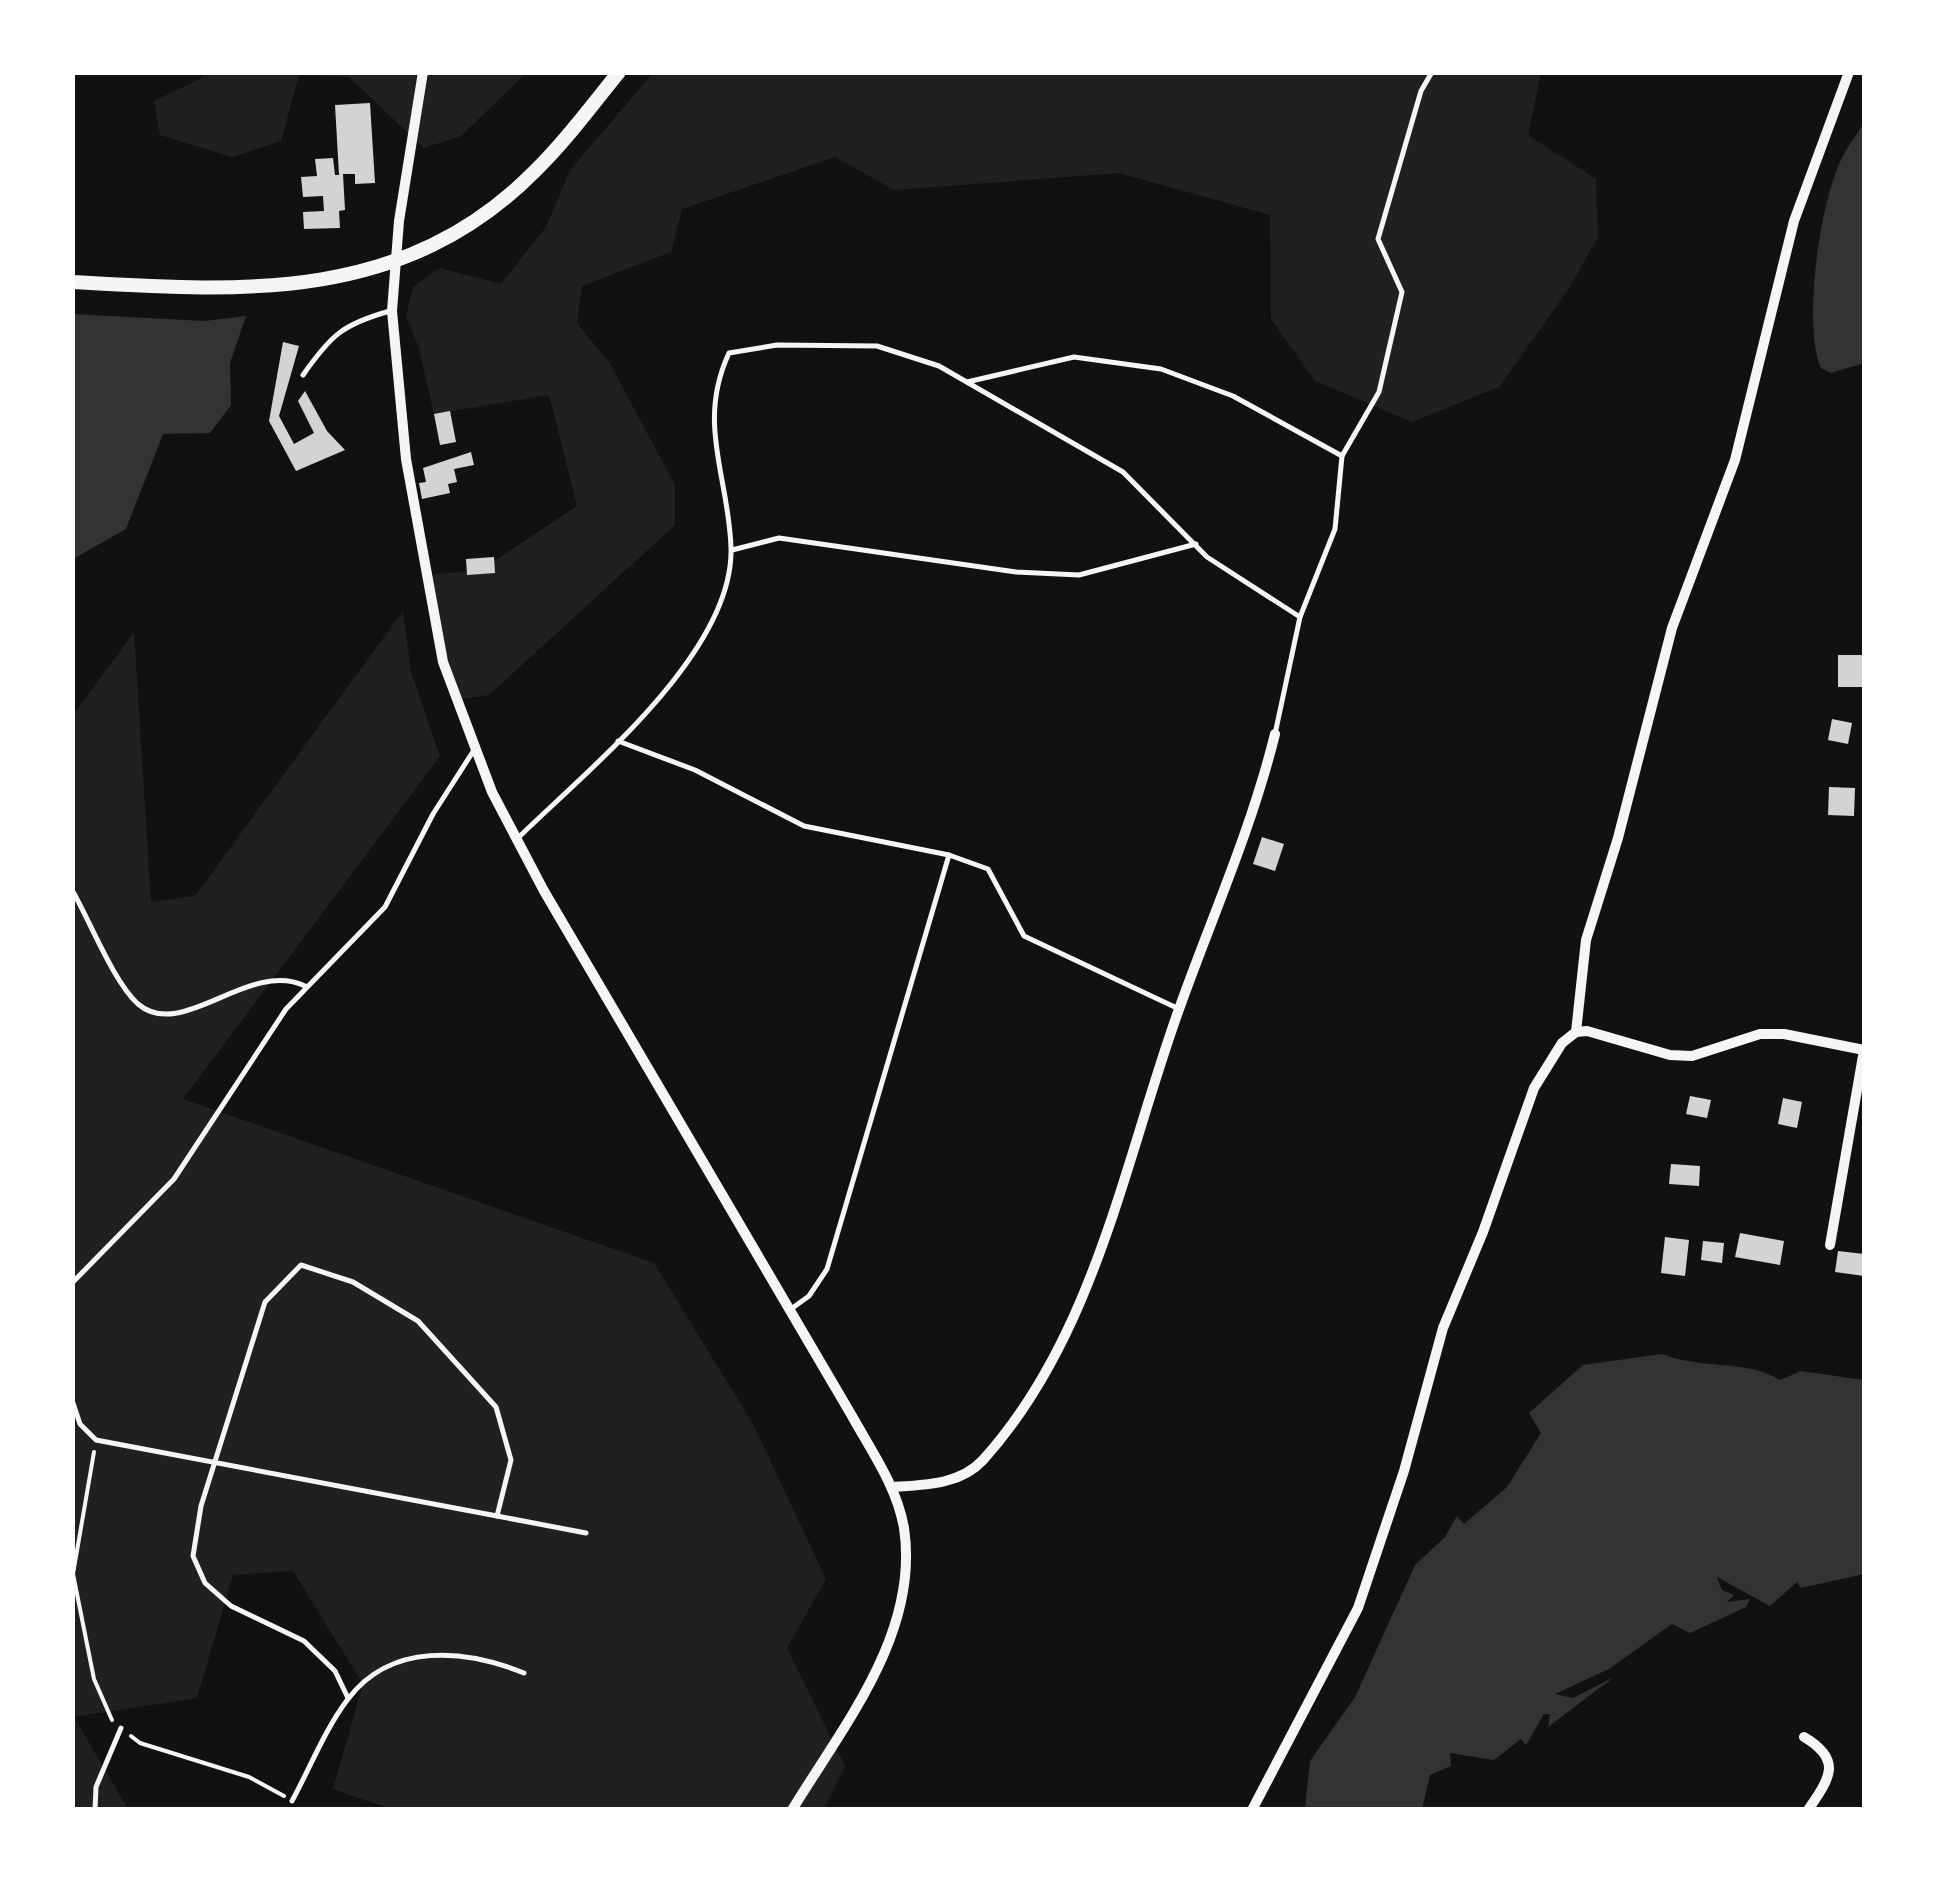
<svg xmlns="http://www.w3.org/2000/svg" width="1937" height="1882" font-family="'IBM Plex Serif',serif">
	<rect width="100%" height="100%" fill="#111"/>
	<g fill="#202020">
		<path d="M203,73H526L461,136L424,148L349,77L299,75L281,141L232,157L160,135L154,101L202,78Z"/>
		<path d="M653,73H1541L1528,135L1596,179L1598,237L1568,290L1499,387L1412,422L1315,381L1271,319L1270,215L1119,173L894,190L835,157L682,209L671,252L582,286L577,323L609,362L675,485V525L489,695L462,699L441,644L429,575L481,570L577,506L549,395L434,414L419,348L406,316L413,287L440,268L501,284L546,227L570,170Z"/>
		<path d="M403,611L411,672L440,756L183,1099L654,1263L753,1424L826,1579L787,1648L845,1766L824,1809H391L333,1789L363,1684L293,1571L233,1575L197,1698L74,1717L128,1809L73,1810V715L134,632L151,902L195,896Z"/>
	</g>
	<g fill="#333">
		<path d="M1864,122V363L1831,373L1821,368C1802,325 1820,205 1840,162C1846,148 1857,135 1864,122Z"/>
		<path d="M72,314L204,321L246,316L230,363L231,405L210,433L163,434L126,529L73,559Z"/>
		<path d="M1662,1354C1702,1370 1746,1359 1780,1380L1801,1371L1864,1380V1574L1801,1588L1797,1582L1770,1606L1717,1577L1722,1590L1734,1595L1727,1602L1750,1599L1746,1607L1690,1633L1672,1624L1609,1669L1555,1694L1573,1698L1614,1677L1548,1727L1550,1714H1544L1526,1745L1521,1739L1494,1760L1450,1753L1451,1766L1430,1775L1422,1809H1305L1310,1761L1355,1697L1415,1565L1445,1537L1457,1516L1464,1524L1507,1487L1541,1433L1529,1413L1583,1365Z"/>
	</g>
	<g fill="#d3d3d3">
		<path d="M370,103L375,183L355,184V174H343L345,210L339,211L340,228L304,229L303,212L324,211L323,196L303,197L301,177L317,176L315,159L333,158L335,175H339L335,105Z"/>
		<path d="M283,342L299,346L279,416L294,444L314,433L298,401L305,391L327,431L345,450L296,471L269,421Z"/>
		<path d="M450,411L456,442L440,445L434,414Z"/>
		<path d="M471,452L474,465L454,469L457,482L448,484L450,493L422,499L419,483L426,482L423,468Z"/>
		<path d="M494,557L495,573L467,575L466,559Z"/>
		<rect x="1838" y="655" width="26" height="32"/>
		<path d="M1832,719L1852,723L1848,744L1828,740Z"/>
		<path d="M1829,787L1855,788L1854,816L1828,815Z"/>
		<path d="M1262,837L1284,844L1275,871L1253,864Z"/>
		<path d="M1690,1096L1711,1100L1707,1118L1686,1114Z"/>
		<path d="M1783,1098L1802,1102L1797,1128L1778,1124Z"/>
		<path d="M1671,1164L1700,1166L1699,1186L1669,1184Z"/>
		<path d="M1740,1233L1784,1241L1780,1265L1735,1257Z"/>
		<path d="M1665,1237L1689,1240L1685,1276L1661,1273Z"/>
		<path d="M1703,1241L1724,1243L1722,1263L1701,1260Z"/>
		<path d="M1838,1251L1864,1254V1276L1835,1272Z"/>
	</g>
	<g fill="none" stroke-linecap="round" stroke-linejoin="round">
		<g stroke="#f5f5f5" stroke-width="4">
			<path d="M94,1452L73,1574L94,1679L112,1720"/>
			<path d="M131,1736L140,1743L249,1777L284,1796"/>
		</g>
		<g stroke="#f5f5f5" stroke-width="5">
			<path d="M303,375C331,335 343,324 390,311"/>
			<path d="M967,382L1074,357L1161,369L1233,396L1342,456L1335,529L1300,617"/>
			<path d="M1342,456L1379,392L1402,292L1378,239L1421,91L1432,72"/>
			<path d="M732,550L779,538L1016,572L1079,575L1196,544"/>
			<path d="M618,741L695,770L804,826L949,855L988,869L1024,936L1179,1009"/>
			<path d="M518,838C587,770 734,653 731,548C729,477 696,424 729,353L777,345L877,346L939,366L1123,472L1207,557L1300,617L1275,734"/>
			<path d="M72,890C90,921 113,981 138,1004C182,1042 249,959 305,986"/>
			<path d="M72,1283L174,1179L286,1009L385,907L433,814L474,750"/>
			<path d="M791,1309L809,1296L827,1269L949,855"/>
			<path d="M72,1400L80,1424L96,1440L497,1516L511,1460L496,1407L418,1321L353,1282L301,1265L265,1302L201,1506L193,1556L205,1583L231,1606L304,1641L335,1671L348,1698"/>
			<path d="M497,1516L586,1533"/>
			<path d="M292,1801C310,1768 325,1729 348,1699C391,1642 465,1649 524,1673"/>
			<path d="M95,1810L96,1787L121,1728"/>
		</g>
		<g stroke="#f5f5f5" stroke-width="10">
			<path d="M423,72L399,221L392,311L406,459L443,662L492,792L544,891L852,1416C872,1452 897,1487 904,1528C920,1633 843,1726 792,1810"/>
			<path d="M1576,1032L1586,940L1618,838L1672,628L1735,460L1794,221L1849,72"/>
			<path d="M892,1487C924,1485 960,1485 983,1460C1094,1337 1124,1163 1178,1012C1211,919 1251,831 1275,734"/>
			<path d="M1804,1737C1843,1760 1830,1778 1808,1810"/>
			<path d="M1252,1810L1358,1608L1404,1471L1443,1328L1483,1232L1534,1088L1562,1043L1576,1032L1587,1031L1670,1055L1692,1056L1760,1034H1784L1864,1050L1830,1245"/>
		</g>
		<path stroke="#f5f5f5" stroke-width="14" d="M72,282C244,292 404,303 535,171C566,141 592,105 619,72"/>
	</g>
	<rect width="1937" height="1882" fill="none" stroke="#ffffff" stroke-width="150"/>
</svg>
